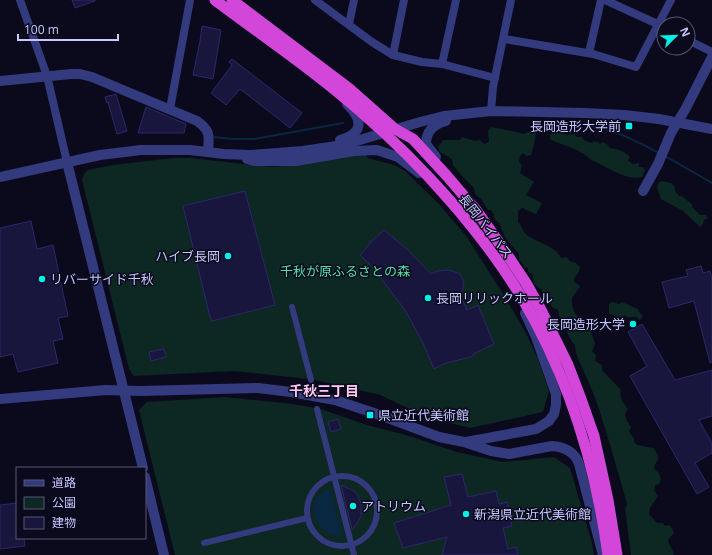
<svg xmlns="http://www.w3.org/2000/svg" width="712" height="555" font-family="'Open Sans','Noto Sans JP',sans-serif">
	<rect width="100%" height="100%" fill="#0b0a1d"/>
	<g fill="#0d2722">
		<path d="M491,127L517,132L523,134L532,131L536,133L534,145L531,155L527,156L523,153L520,156L519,161L522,166L520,173L534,182L526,195L542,203L536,214L522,208L518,211V222C522,226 523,232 527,235C537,243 555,245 561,258L567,257L570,261L576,263L580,267L579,272L574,278V282L579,285L580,287L572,298V304L574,311L577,316V323L590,329L595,344L592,351L596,355L595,361L602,365V370L621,390C619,399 623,402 628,409L625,414L627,421L631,427L629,432L634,438V442L637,445L653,448C655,451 658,454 658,456C659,461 654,464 654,469L659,473L661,480L659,484L655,485L654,490L658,496L650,508L649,514L657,523H663L665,526L669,525L672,528L674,533L668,540C669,546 673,549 674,555H631L625,509L627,504C618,472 609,440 599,409C595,397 590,385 585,374C581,364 575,356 575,345C570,340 565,332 567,325L559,316L558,310L552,307C550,300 543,296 541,289C535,286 532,282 533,275L528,272V268L524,267L523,264L519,259V254L506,239L499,223L494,218V215L491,210H488L481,199L475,194L474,188L462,176L453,165L452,159L440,152L438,147L443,140H460L462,137L475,141L480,140L484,144L489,142L488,131Z"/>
		<path d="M553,132L559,133L562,132L566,135L574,134L577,137H582L585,141L592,143L594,141L598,142L600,144L603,142L607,144L610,148C618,149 624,151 630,157L628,161L633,164L639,163V167H643L645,170L642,177C624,181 607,166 591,160C584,151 564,145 553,141L550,139V135Z"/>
		<path d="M364,153L368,158L394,165L405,171L439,204L466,236L502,292L526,333L538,359L549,391L543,412L470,428L429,418L380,395L316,380L235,371L134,376L129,369L82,180L84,174L88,170L113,165L173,158H191L252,165L273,167L300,164Z"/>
		<path d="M662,181L671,183L675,187V191L679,196H681L692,204V207L700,215H706L708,218L704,220L703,224L700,227L683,211L661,199L657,187L659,182Z"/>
		<path d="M612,302L619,304L622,302L638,309L639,312L643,316L640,320L636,317H627L625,315L623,317C618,317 614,315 609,314V304Z"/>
		<path d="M225,397L293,404L321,409L367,425L406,435L457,452L503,462L554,457L570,468L592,543L594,555H175L139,410L147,402Z"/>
	</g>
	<path fill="#0a2741" d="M326,489L331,492L342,533L338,537C335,536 330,534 327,532C317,527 310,512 315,501C317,496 322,493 326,489Z"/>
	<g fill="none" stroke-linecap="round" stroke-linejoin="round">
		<g stroke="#0a2741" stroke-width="2">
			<path d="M592,126C616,130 638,142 659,153"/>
			<path d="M212,137L233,139H254L343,123"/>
			<path d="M665,156L712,183"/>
		</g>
	</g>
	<g fill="#19163e" stroke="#2c276b">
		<path d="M72,0H95V1L75,8Z"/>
		<path d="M202,26L221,30L213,79L193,75L200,41Z"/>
		<path d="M232,59L302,113L290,128L240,89L226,105L211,93L232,65L229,62Z"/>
		<path d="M116,94L127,131L117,134L108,102L107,103L105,97Z"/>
		<path d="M146,107L186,124L184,133H138Z"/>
		<path d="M245,191L275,305L212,321L210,317L183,206Z"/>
		<path d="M31,221L37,249L53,245L68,316L58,318L63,339L53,341L58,363L18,372L13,354L0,357V228Z"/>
		<path d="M384,230L408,250L431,274L438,271L446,270L452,271L460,274L464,282L462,292L458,296L463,301L467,310L478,305L494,344L473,354L474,356L443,364L434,369L423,343L405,310L374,269L360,255L372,241Z"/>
		<path d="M701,266L703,273L710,271L712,279V362L710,363L694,301L669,308L662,282L688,276L686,270Z"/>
		<path d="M642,324L675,380L712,370V416L699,420L712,443V453L695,463L709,487L697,494L630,376L647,366L628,332Z"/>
		<path d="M164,349L166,357L151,361L149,352Z"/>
		<path d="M338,419L341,429L331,432L328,422Z"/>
		<path d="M462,474L468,497L496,491L499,504L507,502L512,526L503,528L508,549L516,547L518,555H442L447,537L403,548L394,523L451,505L444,477Z"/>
		<path d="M341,485L354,491L358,496L361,503V516L356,525L352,529Z"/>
		<path d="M17,503V538H24L25,546L0,549V505Z"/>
	</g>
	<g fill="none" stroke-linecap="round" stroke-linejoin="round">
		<g stroke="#333a7e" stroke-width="6">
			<path d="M292,307L311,380"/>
			<path d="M317,409L354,555"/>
			<circle cx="342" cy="511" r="35"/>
			<path d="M204,543L307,518"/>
		</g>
		<g stroke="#333a7e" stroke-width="8">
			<path d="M20,0L47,76L67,162"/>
			<path d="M315,0L372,42L393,55L422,62L442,64L495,78"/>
			<path d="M605,0L664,27"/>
			<path d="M349,24L354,0"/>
			<path d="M504,39L593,54L636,67L671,0"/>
			<path d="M688,40L712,52"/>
			<path d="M589,53L601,0"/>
			<path d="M393,55L404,0"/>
			<path d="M442,64L456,0"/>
			<path d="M170,109L190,0"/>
			<path d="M491,111L493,87L511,0"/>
		</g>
		<g stroke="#333a7e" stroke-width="10">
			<path d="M0,81L71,74H80L92,77L197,121C211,131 209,136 208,151"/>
			<path d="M340,140C364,133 363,120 347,104"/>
			<path d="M436,157L426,144C426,131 434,124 446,121"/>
			<path d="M247,159L254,161H296L354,151L377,150L398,157L419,173"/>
			<path d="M67,162L143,468"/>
			<path d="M0,177L100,155L141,150H190L224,154L250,155L303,151L343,145L420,122L444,116L491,111L585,113L624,115L659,119L712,129"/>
			<path d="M643,191L658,164L671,133L686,108L712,57"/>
			<path d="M0,399L106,390L141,391L258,388L291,392L335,400L377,414L439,437L464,442L491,451L509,454L552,446C564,447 575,452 579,464L603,555"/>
			<path d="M466,442L536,429L549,421L554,414L556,405V394L536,337L525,313"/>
			<path d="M145,477L164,555"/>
		</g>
		<g stroke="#d247da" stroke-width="11">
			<path d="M215,0C264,37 315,71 361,112C421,164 481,230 522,298C568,376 596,466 608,555"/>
			<path d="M232,0L351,90L395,129L413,139L447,176L476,210L502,247L526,283L540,308L568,365L581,399L594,436L608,500L617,555"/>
		</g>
	</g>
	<g fill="#00f1ea" stroke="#0b0a1d" stroke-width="1.5">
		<rect x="625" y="122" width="8" height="8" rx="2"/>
		<circle cx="228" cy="256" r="4"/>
		<circle cx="42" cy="279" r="4"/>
		<circle cx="428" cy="298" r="4"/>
		<circle cx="633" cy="324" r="4"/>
		<rect x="366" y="411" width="8" height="8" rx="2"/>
		<circle cx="353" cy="506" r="4"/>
		<circle cx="466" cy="514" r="4"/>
	</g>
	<g text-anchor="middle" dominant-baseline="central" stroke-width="3" stroke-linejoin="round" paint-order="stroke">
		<g font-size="13" fill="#c6c7ff" stroke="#0b0a1d" text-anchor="start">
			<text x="621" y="126" text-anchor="end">長岡造形大学前</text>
			<text x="220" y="256" text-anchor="end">ハイブ長岡</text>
			<text x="50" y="279">リバーサイド千秋</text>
			<text x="436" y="298">長岡リリックホール</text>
			<text x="625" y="324" text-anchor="end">長岡造形大学</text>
			<text x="378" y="415">県立近代美術館</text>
			<text x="361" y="506">アトリウム</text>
			<text x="474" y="514">新潟県立近代美術館</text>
		</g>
		<g font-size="13" fill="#c6c7ff" stroke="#0b0a1d">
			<text transform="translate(486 226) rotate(52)">長岡バイパス</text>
		</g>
		<g font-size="13" fill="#4fe2aa" stroke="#0b0a1d">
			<text x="345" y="271">千秋が原ふるさとの森</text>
		</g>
		<g font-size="14" font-weight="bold" fill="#ffc8f2" stroke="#0b0a1d">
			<text x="324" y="390">千秋三丁目</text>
		</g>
	</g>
	<rect x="16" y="467" width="130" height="72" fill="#0b0a1d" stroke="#565677"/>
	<rect x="24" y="480" width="20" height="6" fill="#333a7e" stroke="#565677"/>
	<text x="52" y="487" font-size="12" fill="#c6c7ff">道路</text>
	<rect x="24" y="497" width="20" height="12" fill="#0d2722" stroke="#565677"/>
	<text x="52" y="507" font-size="12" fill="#c6c7ff">公園</text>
	<rect x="24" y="517" width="20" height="12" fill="#19163e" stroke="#565677"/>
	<text x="52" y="527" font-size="12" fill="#c6c7ff">建物</text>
	<g transform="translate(676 36) rotate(67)"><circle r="19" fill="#0b0a1d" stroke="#565677"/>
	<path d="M0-3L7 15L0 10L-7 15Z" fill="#00f1ea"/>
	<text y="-6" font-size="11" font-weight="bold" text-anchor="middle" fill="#c6c7ff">N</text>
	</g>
	<path d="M18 34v6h100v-6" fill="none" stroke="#c6c7ff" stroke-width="2"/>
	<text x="24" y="34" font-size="12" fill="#c6c7ff" stroke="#0b0a1d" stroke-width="3" paint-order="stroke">100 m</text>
</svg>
